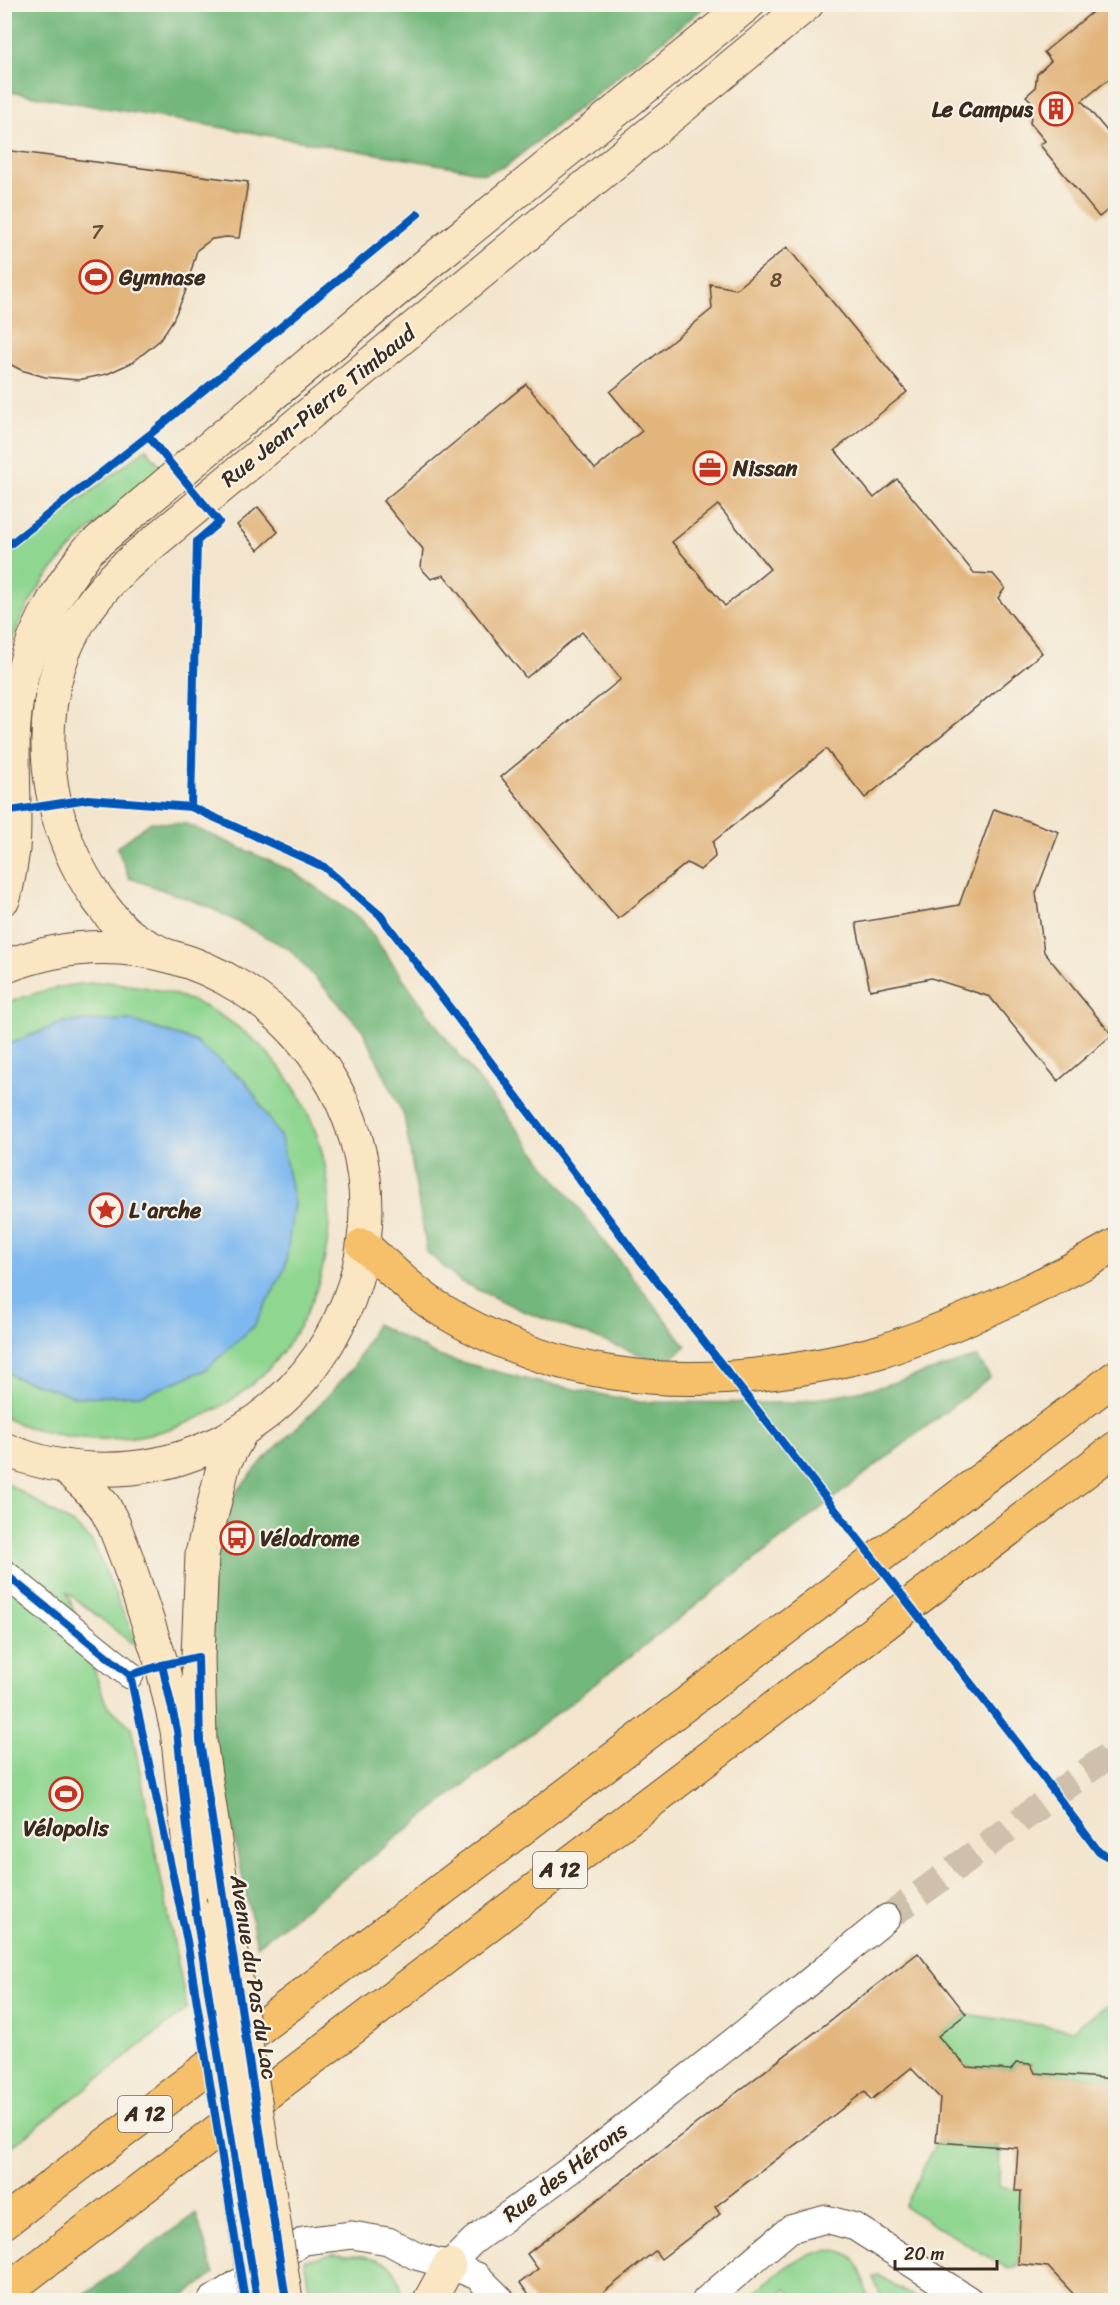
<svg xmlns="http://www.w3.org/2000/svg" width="1120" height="2305" font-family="Sriracha,sans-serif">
	<rect width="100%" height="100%" fill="#f7f3e8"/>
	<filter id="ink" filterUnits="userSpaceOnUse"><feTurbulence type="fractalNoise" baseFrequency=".0167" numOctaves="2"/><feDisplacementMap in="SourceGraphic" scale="12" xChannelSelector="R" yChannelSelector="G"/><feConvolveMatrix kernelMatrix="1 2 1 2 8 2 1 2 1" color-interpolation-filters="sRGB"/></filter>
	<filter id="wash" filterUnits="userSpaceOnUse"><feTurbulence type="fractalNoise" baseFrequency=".008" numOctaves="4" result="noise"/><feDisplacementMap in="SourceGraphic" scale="24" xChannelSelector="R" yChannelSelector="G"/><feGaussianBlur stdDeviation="1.35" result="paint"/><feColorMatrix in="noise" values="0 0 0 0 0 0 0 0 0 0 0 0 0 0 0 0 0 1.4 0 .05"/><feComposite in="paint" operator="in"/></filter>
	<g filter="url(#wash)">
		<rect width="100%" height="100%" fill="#f3e5cd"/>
		<g fill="#8fd691" stroke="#658058" stroke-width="1.5">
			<path d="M146,449L162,468C97,522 16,583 5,673V557Z"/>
			<path d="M107,982C142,986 176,991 207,1008C383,1100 366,1363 176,1427C119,1446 59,1442 5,1418L4,1369L14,1377L205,1370L254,1326L285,1268L64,1022L5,1046V1004C42,989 67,984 107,982Z"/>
			<path d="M5,1482L76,1526L92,1541L139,1649L67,1592L106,1704L131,1727L187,2009L5,2152Z"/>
			<path d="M1112,2002L1115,2004V2079L1035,2073L1031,2064L1016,2063L1011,2070L967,2067L960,2073L931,2042L966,2014L1072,2030Z"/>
			<path d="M936,2142L1000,2147L999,2187L1021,2191L1018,2265L1008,2269L905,2207Z"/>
			<path d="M828,2250C863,2253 859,2271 869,2300H798L786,2289L775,2300H746C774,2277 790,2257 828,2250Z"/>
			<path d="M333,2254C369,2256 402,2254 402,2300H344L309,2287L304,2260Z"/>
			<path d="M878,2275L920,2300H882L873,2277Z"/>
		</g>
		<g fill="#73b77b" stroke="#57704c" stroke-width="1.5">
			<path d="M4,5L5,4L707,5L506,166L484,174L460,168L5,91Z"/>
			<path d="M151,822L187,824L292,871L361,919L442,1033L686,1346L665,1364L523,1311L461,1282L427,1252L404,1116L362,1029L289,949L207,906L129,878L117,847Z"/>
			<path d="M376,1324L438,1356L533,1381L640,1402L793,1403L879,1387L977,1357L990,1377L257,1946L211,1729L212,1574L234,1495L264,1459L313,1412L352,1369Z"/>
			<path d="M196,2213L214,2274L179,2300H78Z"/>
		</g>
		<path fill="#7db8ef" stroke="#5c7186" stroke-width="1.5" d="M130,1020L194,1041L246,1082L281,1138L294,1203L285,1268L254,1326L205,1370L143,1395L77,1397L14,1377L5,1369V1046L64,1022Z"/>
		<g id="blocks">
			<g fill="#e2b57d" fill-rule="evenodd">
				<path d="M1102,4H1116V73L1082,101L1116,142V204L1099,217L1040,145L1045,141L1030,123L1033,103L1026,96L1035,88L1037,74L1051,61L1044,52Z"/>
				<path d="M4,150L248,182L239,238L226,237L212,239L197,250L185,293L173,320L160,340L133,362L107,374L78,380L45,377L21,370L4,361Z"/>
				<path d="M787,247L907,392L835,450L874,498L897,479L974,573L993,574L1005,588L998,598L1042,653L865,798L826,749L713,842L715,857L700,870L687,863L618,919L501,777L621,679L582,632L526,678L444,575L431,579L421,568L423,549L383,501L526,384L595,469L642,431L610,392L712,309L710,284L736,289ZM718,505L770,569L725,606L672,542Z"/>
				<path d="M258,507L278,532L258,550L237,525Z"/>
				<path d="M994,809L1059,832L1036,893L1044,952L1112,1035L1058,1081L990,997L931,978L870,990L856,923L959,905Z"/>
				<path d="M918,1953L966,2014L938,2036L967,2067L1011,2070L1016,2063L1031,2064L1035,2073L1116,2079V2301H1080L1048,2267L1018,2264L1021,2191H1015L1018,2148L936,2142L940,2098L911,2068L871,2100L865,2091L715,2207L720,2214L661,2259L655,2251L593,2301H533L520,2283L538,2269L527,2254Z"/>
			</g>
		</g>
	</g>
	<g filter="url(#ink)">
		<use href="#blocks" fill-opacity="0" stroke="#574638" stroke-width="1.5"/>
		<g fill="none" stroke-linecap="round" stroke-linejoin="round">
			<path stroke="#cec0aa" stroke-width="27" stroke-dasharray="27 14" stroke-linecap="butt" d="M887,1918L1116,1750"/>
			<defs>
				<g id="street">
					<path d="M4,1573L130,1675"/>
					<path d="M449,2265L473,2241L581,2162L804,1986L887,1918"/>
					<path d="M212,2300L304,2241L352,2235L388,2241L416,2256L449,2265L477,2276L501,2300"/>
					<path d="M706,2300L790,2229L826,2219L855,2227L969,2300"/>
				</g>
				<g id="secondary">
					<path d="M4,898C8,882 11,865 13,849C17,797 8,744 18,693C28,639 55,593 88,550L431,261L748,4"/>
					<path d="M165,955C152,948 137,942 126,932C115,923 107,911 99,901C51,834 35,746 59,666C72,622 103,585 137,556L807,4"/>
					<path d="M4,967C235,876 454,1123 330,1339C302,1388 258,1427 205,1449C142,1476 68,1476 4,1449"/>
					<path d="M64,1466L86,1486L104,1506L114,1525L127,1559L162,1665L177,1730L196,1914"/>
					<path d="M223,1895L200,1741L198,1657L202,1554L224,1463L242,1430"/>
					<path d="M430,2300L449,2265"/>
				</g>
				<g id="highway">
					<path d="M363,1245C389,1267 413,1293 443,1311C553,1377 667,1390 792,1370C823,1365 855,1359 885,1350C965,1323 1042,1287 1116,1245"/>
					<path d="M4,2222L1116,1377"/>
					<path d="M4,2293L1116,1448"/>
				</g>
			</defs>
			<use href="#street" stroke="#574638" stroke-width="29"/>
			<use href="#secondary" stroke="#574638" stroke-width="35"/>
			<use href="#highway" stroke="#574638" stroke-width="35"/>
			<use href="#street" stroke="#fff" stroke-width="27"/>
			<use href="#secondary" stroke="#fbe6c4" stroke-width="33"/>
			<use href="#highway" stroke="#f6c06b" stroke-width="33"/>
			<defs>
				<g id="secondary-bridge">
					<path d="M223,1895L286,2300"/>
					<path d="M196,1914L257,2300"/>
				</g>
			</defs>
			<use href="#secondary-bridge" stroke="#574638" stroke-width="35" stroke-linecap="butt"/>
			<use href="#secondary-bridge" stroke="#fbe6c4" stroke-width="33"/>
			<defs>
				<g id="cycleway">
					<path d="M148,436L219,522L197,541L191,807"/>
					<path d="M4,549L148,436L418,214"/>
					<path d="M4,812L88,799L191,807L324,867L380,915L630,1247L1019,1745L1099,1852L1116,1861"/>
					<path d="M4,1573L130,1675"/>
					<path d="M162,1665L177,1730L196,1914L257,2300"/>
					<path d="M130,1675L162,1665L198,1657L200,1741L286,2300"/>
					<path d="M130,1675L187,1941L245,2300"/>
				</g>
			</defs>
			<use href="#cycleway" stroke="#f7f3e8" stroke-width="11"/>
			<use href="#cycleway" stroke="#0057b8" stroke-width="8"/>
		</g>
	</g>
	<defs>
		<symbol id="building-ring" viewBox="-11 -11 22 22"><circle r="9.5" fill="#f7f3e8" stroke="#c8321e" stroke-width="1.5"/><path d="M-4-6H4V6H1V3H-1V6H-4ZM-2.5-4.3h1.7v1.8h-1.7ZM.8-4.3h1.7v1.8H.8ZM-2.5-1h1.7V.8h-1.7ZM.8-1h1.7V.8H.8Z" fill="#c8321e"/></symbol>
		<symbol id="stadium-ring" viewBox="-11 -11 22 22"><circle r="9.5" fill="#f7f3e8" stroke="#c8321e" stroke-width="1.5"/><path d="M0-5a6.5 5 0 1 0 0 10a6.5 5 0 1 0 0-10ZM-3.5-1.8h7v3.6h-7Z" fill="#c8321e"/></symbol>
		<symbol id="office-ring" viewBox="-11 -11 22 22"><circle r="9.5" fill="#f7f3e8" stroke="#c8321e" stroke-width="1.5"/><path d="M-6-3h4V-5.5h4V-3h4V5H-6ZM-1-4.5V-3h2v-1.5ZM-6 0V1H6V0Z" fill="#c8321e"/></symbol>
		<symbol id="sight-ring" viewBox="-11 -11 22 22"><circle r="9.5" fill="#f7f3e8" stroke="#c8321e" stroke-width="1.5"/><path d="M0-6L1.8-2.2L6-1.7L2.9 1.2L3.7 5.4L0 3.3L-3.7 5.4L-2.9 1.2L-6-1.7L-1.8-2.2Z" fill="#c8321e"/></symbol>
		<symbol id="bus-ring" viewBox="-11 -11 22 22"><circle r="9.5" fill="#f7f3e8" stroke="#c8321e" stroke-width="1.5"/><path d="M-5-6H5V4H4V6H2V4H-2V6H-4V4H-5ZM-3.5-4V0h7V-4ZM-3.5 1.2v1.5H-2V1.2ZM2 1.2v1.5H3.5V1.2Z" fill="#c8321e"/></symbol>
	</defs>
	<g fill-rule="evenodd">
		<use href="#building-ring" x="1037" y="90" width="38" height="38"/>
		<use href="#stadium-ring" x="77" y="258" width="38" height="38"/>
		<use href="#office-ring" x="691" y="449" width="38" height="38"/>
		<use href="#sight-ring" x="87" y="1191" width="38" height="38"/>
		<use href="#bus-ring" x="218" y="1519" width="38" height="38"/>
		<use href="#stadium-ring" x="47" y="1775" width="38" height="38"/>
	</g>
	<g text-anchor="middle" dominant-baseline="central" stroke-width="4.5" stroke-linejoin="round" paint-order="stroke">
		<g font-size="20" fill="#654d36">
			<text x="97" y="232">7</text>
			<text x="776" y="280">8</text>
		</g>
		<g fill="#f7f3e8" stroke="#73665b" stroke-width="1.5">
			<rect x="533" y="1852" width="54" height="36" rx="4.5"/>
			<rect x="118" y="2096" width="54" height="36" rx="4.5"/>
		</g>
		<g font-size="21" font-weight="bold" fill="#3b2a1e">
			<text x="560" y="1870">A 12</text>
			<text x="145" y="2114">A 12</text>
		</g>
		<g font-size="22" font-weight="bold" fill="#3b2a1e" stroke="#f7f3e8" text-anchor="start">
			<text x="1033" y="109" text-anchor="end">Le Campus</text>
			<text x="119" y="277">Gymnase</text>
			<text x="733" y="468">Nissan</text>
			<text x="129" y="1210">L'arche</text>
			<text x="260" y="1538">Vélodrome</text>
			<text x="66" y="1828" text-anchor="middle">Vélopolis</text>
		</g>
		<g font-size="22" fill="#3b2a1e" stroke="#f7f3e8">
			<text transform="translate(318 406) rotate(-39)">Rue Jean-Pierre Timbaud</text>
			<text transform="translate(254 1977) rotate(81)">Avenue du Pas du Lac</text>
			<text transform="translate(565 2172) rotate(-37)">Rue des Hérons</text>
		</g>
	</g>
	<rect width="1120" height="2305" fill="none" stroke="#f7f3e8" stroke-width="24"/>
	<path d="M895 2260v9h102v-9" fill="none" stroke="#3b2a1e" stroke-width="3"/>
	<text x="904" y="2260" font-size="18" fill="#3b2a1e" stroke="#f7f3e8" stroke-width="4.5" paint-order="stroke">20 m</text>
</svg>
